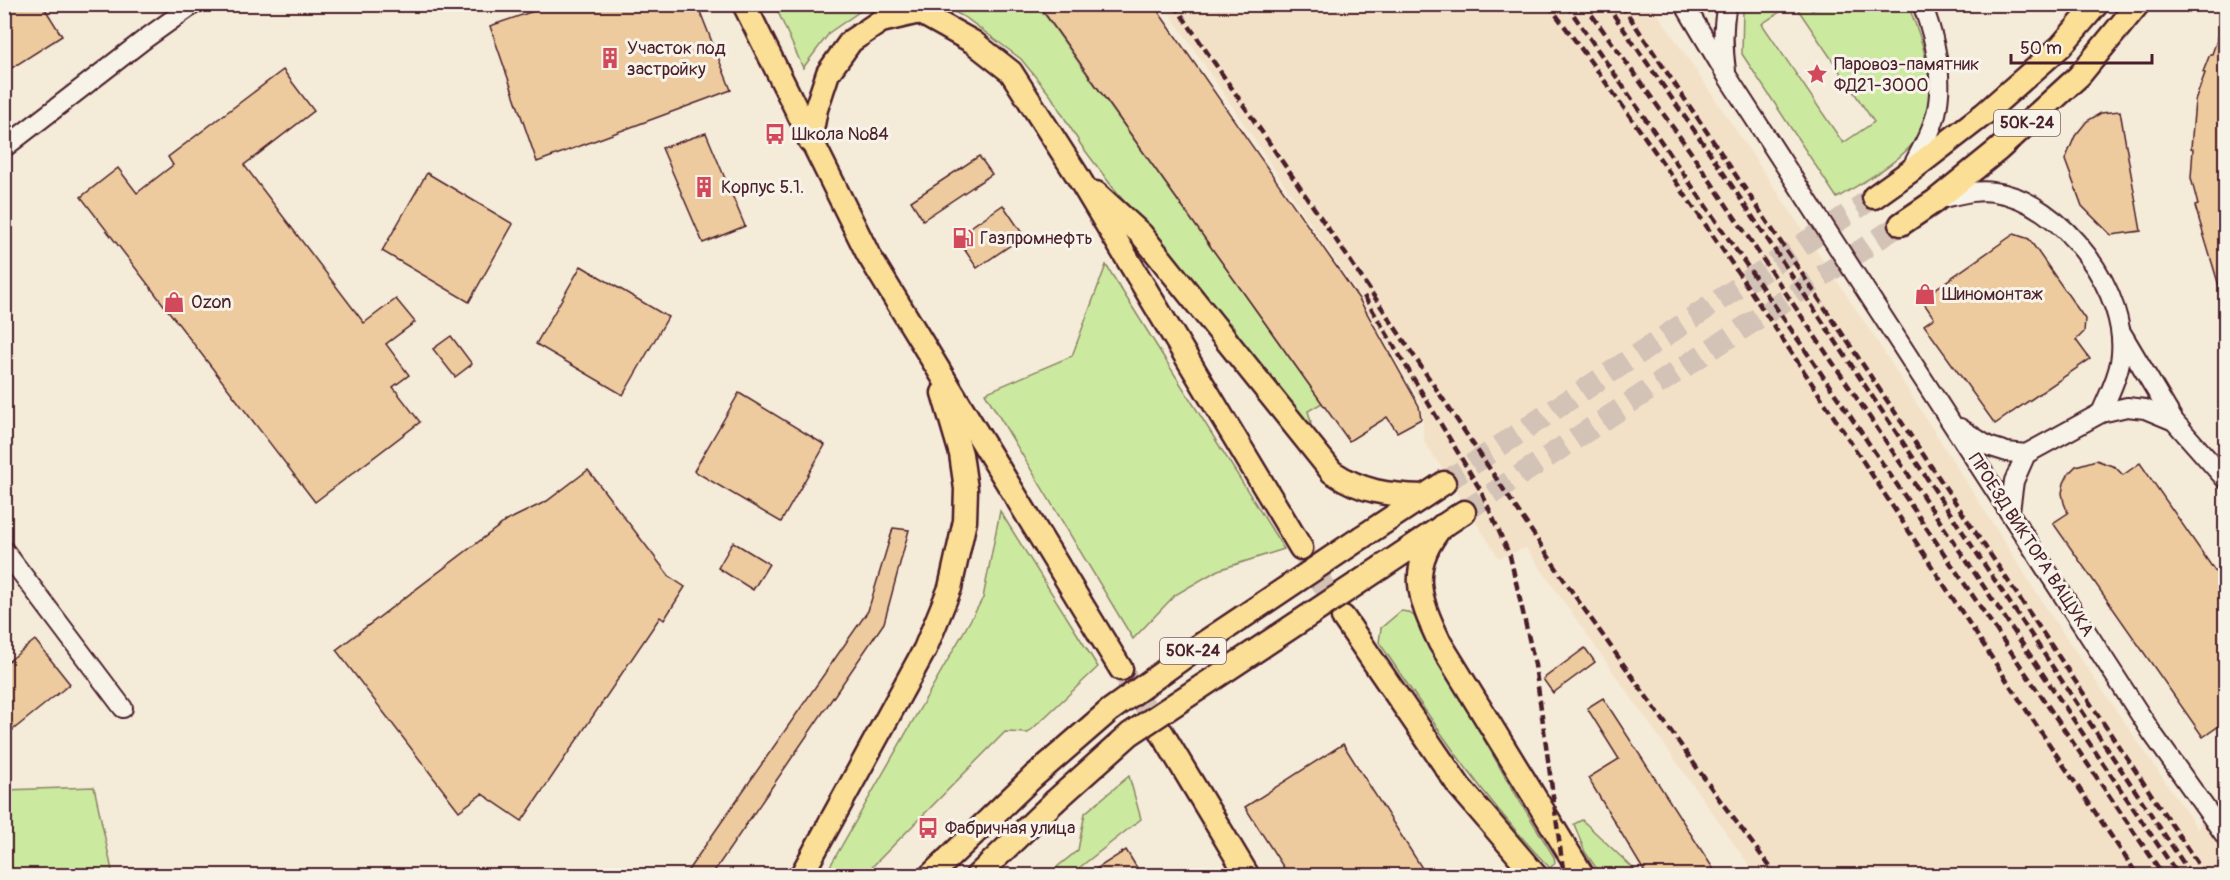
<svg xmlns="http://www.w3.org/2000/svg" width="2230" height="880" font-family="Pangolin,sans-serif">
	<rect width="100%" height="100%" fill="#f5ebd9"/>
	<filter id="ink" filterUnits="userSpaceOnUse"><feTurbulence type="fractalNoise" baseFrequency=".0167" numOctaves="2"/><feDisplacementMap in="SourceGraphic" scale="12" xChannelSelector="R" yChannelSelector="G"/><feConvolveMatrix kernelMatrix="1 2 1 2 8 2 1 2 1" color-interpolation-filters="sRGB"/></filter>
	<g filter="url(#ink)">
		<path fill="#f3e1c7" d="M1164,5H1652L1877,341L2050,614L2198,829L2201,820L2225,855V875H1756L1526,548L1499,558L1424,441L1422,405L1359,296Z"/>
		<g fill="#cce9a0" stroke="#8b8466" stroke-width="1.5">
			<path d="M860,4L866,7L830,32L803,68L775,5Z"/>
			<path d="M941,5H1029L1045,15L1322,403L1308,411L1311,422L1302,423L1281,399L1232,325L1208,304L1180,264L1117,193L1081,145L1051,96L1021,59L966,18Z"/>
			<path d="M1746,5H1790L1762,24L1843,143L1874,122L1795,5H1809L1812,10L1823,5H1908C1922,39 1936,79 1926,117C1925,122 1924,130 1921,134C1900,163 1866,180 1837,198L1742,54L1743,10Z"/>
			<path d="M1106,265L1284,549L1218,570L1175,595L1133,639L985,393L1072,356Z"/>
			<path d="M1000,511L1098,667L1028,733L1005,732L864,875H825L983,598Z"/>
			<path d="M1401,611L1408,612L1414,616L1507,780L1554,857L1555,863L1550,868C1483,799 1432,721 1379,642L1381,628Z"/>
			<path d="M1129,776L1141,819L1070,875H1047L1078,850L1085,813Z"/>
			<path d="M94,787L113,875H5V790Z"/>
			<path d="M1582,820L1635,870L1642,875H1601L1585,852L1574,824Z"/>
		</g>
		<g fill="#edcb9e" stroke="#4a1f2b" stroke-width="1.5">
			<path d="M4,4H42L62,36L4,73Z"/>
			<path d="M554,4H697L731,90L537,162L490,26Z"/>
			<path d="M1038,4H1153L1359,299L1419,406L1421,419L1397,432L1387,417L1349,441Z"/>
			<path d="M2223,23H2226V295L2222,296L2195,206L2198,205L2191,178L2193,149L2191,148L2195,101L2205,73L2203,72L2210,54H2212Z"/>
			<path d="M283,70L314,111L244,165L364,323L396,299L415,322L386,344L409,375L393,387L420,422L315,502L81,197L118,168L137,193L173,165L168,157Z"/>
			<path d="M2120,111L2141,231L2111,235L2082,206L2065,160L2075,136L2087,121L2101,113Z"/>
			<path d="M706,133L745,226L703,243L662,148Z"/>
			<path d="M979,156L992,174L923,220L911,201Z"/>
			<path d="M427,173L513,224L469,302L382,251Z"/>
			<path d="M1003,205L1024,236L977,268L956,237Z"/>
			<path d="M2014,234L2029,239L2085,319L2084,332L2076,340L2090,359L1995,424L1924,325L1934,318L1921,299Z"/>
			<path d="M581,266L668,317L623,395L536,344Z"/>
			<path d="M451,336L472,364L455,377L433,349Z"/>
			<path d="M739,393L825,445L781,522L694,471Z"/>
			<path d="M2096,460L2115,467L2123,475L2140,463L2226,587V721L2203,737L2053,523L2068,513L2064,503L2062,493L2064,483L2069,473L2076,466Z"/>
			<path d="M588,470L670,577L685,587L664,620L660,617L522,821L482,794L459,811L336,650L506,521L547,501Z"/>
			<path d="M893,528L909,530L884,623L711,876H684L868,611Z"/>
			<path d="M733,542L769,564L753,590L718,568Z"/>
			<path d="M35,640L70,684L4,737V665Z"/>
			<path d="M1585,648L1595,662L1553,693L1543,679Z"/>
			<path d="M1603,698L1718,876H1647L1588,778L1619,759L1587,708Z"/>
			<path d="M1343,744L1427,876H1289L1245,807Z"/>
			<path d="M1126,850L1142,876H1085Z"/>
		</g>
		<g fill="none" stroke-linecap="round" stroke-linejoin="round">
			<g stroke="#d3c2b6" stroke-width="22" stroke-dasharray="22 11" stroke-linecap="butt">
				<path d="M1444,483L1874,197"/>
				<path d="M1464,512L1901,224"/>
				<path d="M1301,548L1342,616"/>
				<path d="M1121,669L1162,733"/>
			</g>
			<defs>
				<g id="minor">
					<path d="M1684,4L1727,76L2152,733L2226,837"/>
					<path d="M1726,71C1723,48 1722,28 1727,4"/>
					<path d="M4,148L145,39L194,4"/>
					<path d="M1911,169C1920,151 1932,132 1936,114C1945,77 1935,38 1922,4"/>
					<path d="M1940,199C1957,195 1976,189 1994,192C2061,200 2132,295 2120,362C2117,380 2108,396 2101,413"/>
					<path d="M2121,332L2174,421L2226,480"/>
					<path d="M1960,428L1988,446L2007,452L2026,454L2101,413L2127,407L2145,409L2174,421"/>
					<path d="M2010,511L2014,481L2026,454"/>
					<path d="M4,550L123,708"/>
				</g>
				<g id="major">
					<path d="M744,4L868,254L1121,669"/>
					<path d="M905,4L973,42L1011,72L1077,175L1301,548"/>
					<path d="M810,141L816,109L828,73L851,41L881,21L919,12"/>
					<path d="M1096,193L1141,234L1332,472C1362,492 1388,495 1424,496"/>
					<path d="M1874,197L1909,172L1984,114L2061,46L2097,4"/>
					<path d="M1901,224L1935,201L1998,150L2079,76L2138,4"/>
					<path d="M1442,526C1407,568 1419,599 1440,643L1583,876"/>
					<path d="M1362,537L1444,483"/>
					<path d="M1382,567L1464,512"/>
					<path d="M1343,617L1459,786L1536,876"/>
					<path d="M1162,733L1248,876"/>
					<path d="M801,876L925,649L950,588L965,521L966,489L961,454L943,393"/>
					<path d="M930,876L1033,777"/>
					<path d="M977,876L1054,802"/>
				</g>
			</defs>
			<use href="#minor" stroke="#4a1f2b" stroke-width="22"/>
			<use href="#major" stroke="#4a1f2b" stroke-width="27"/>
			<use href="#minor" stroke="#f7f3e8" stroke-width="18"/>
			<use href="#major" stroke="#fbdf96" stroke-width="22"/>
			<g stroke="#4a1f2b" stroke-width="4.5" stroke-dasharray="9 4.5" stroke-linecap="butt">
				<path d="M1174,4L1347,256L1577,599L1722,803L1777,876"/>
				<path d="M1548,4C1707,216 1848,440 1994,661C2041,733 2090,804 2138,876"/>
				<path d="M1566,4L1788,325L2164,876"/>
				<path d="M1584,4L1690,151L2179,876"/>
				<path d="M1606,4L1710,153L2192,876"/>
				<path d="M1621,4L2206,876"/>
				<path d="M1364,296L1481,491L1510,556L1535,665L1564,876"/>
			</g>
			<defs>
				<g id="major-bridge">
					<path d="M1033,777L1109,711L1198,647L1362,537"/>
					<path d="M1054,802L1130,734L1382,567"/>
				</g>
			</defs>
			<use href="#major-bridge" stroke="#4a1f2b" stroke-width="27" stroke-linecap="butt"/>
			<use href="#major-bridge" stroke="#fbdf96" stroke-width="22"/>
		</g>
	</g>
	<defs>
		<symbol id="building-bare" viewBox="-9 -9 18 18"><path d="M-4-6H4V6H1V3H-1V6H-4ZM-2.5-4.3h1.7v1.8h-1.7ZM.8-4.3h1.7v1.8H.8ZM-2.5-1h1.7V.8h-1.7ZM.8-1h1.7V.8H.8Z" fill="#d1495b" stroke="#f7f3e8" stroke-width="2.5" paint-order="stroke"/></symbol>
		<symbol id="sight-bare" viewBox="-9 -9 18 18"><path d="M0-6L1.8-2.2L6-1.7L2.9 1.2L3.7 5.4L0 3.3L-3.7 5.4L-2.9 1.2L-6-1.7L-1.8-2.2Z" fill="#d1495b" stroke="#f7f3e8" stroke-width="2.5" paint-order="stroke"/></symbol>
		<symbol id="bus-bare" viewBox="-9 -9 18 18"><path d="M-5-6H5V4H4V6H2V4H-2V6H-4V4H-5ZM-3.5-4V0h7V-4ZM-3.5 1.2v1.5H-2V1.2ZM2 1.2v1.5H3.5V1.2Z" fill="#d1495b" stroke="#f7f3e8" stroke-width="2.5" paint-order="stroke"/></symbol>
		<symbol id="fuel-bare" viewBox="-9 -9 18 18"><path d="M-5.5-6h7V0h2V4h1.3V-2.5L3-4.5l.8-.8L6-3V5H2.5V1h-1V6h-7ZM-4.2-4.7v3.2H.2V-4.7Z" fill="#d1495b" stroke="#f7f3e8" stroke-width="2.5" paint-order="stroke"/></symbol>
		<symbol id="shop-bare" viewBox="-9 -9 18 18"><path d="M-5-2.5h2.3a2.7 3.5 0 0 1 5.4 0H5L5.5 6h-11ZM-1.5-2.5h3a1.5 2.3 0 0 0-3 0Z" fill="#d1495b" stroke="#f7f3e8" stroke-width="2.5" paint-order="stroke"/></symbol>
	</defs>
	<g fill-rule="evenodd">
		<use href="#building-bare" x="595" y="43" width="30" height="30"/>
		<use href="#sight-bare" x="1802" y="59" width="30" height="30"/>
		<use href="#bus-bare" x="760" y="119" width="30" height="30"/>
		<use href="#building-bare" x="689" y="172" width="30" height="30"/>
		<use href="#fuel-bare" x="948" y="223" width="30" height="30"/>
		<use href="#shop-bare" x="1910" y="279" width="30" height="30"/>
		<use href="#shop-bare" x="159" y="287" width="30" height="30"/>
		<use href="#bus-bare" x="913" y="813" width="30" height="30"/>
	</g>
	<g text-anchor="middle" dominant-baseline="central" stroke-width="6" stroke-linejoin="round" paint-order="stroke">
		<g fill="#f7f3e8" stroke="#7e5f64" stroke-width="1.5">
			<rect x="1994" y="110" width="66" height="26" rx="4.5"/>
			<rect x="1160" y="638" width="66" height="26" rx="4.5"/>
		</g>
		<g font-size="16" font-weight="bold" fill="#4a1f2b">
			<text x="2027" y="123">50К-24</text>
			<text x="1193" y="651">50К-24</text>
		</g>
		<g font-size="18" fill="#4a1f2b" stroke="#f7f3e8" text-anchor="start">
			<text x="627" y="48">Участок под<tspan x="627" dy="21">застройку</tspan></text>
			<text x="1834" y="64">Паровоз-памятник<tspan x="1834" dy="21">ФД21-3000</tspan></text>
			<text x="792" y="134">Школа №84</text>
			<text x="721" y="187">Корпус 5.1.</text>
			<text x="980" y="238">Газпромнефть</text>
			<text x="1942" y="294">Шиномонтаж</text>
			<text x="191" y="302">Ozon</text>
			<text x="945" y="828">Фабричная улица</text>
		</g>
		<g font-size="18" fill="#4a1f2b" stroke="#f7f3e8">
			<text transform="translate(2031 545) rotate(57)">ПРОЕЗД ВИКТОРА ВАЩУКА</text>
		</g>
	</g>
	<rect width="2230" height="880" fill="none" stroke="#f7f3e8" stroke-width="24"/>
	<rect x="12" y="12" width="2206" height="856" fill="none" stroke="#4a1f2b" stroke-width="2" filter="url(#ink)"/>
	<path d="M2011 54v9h141v-9" fill="none" stroke="#4a1f2b" stroke-width="3"/>
	<text x="2020" y="54" font-size="18" fill="#4a1f2b" stroke="#f7f3e8" stroke-width="4.5" paint-order="stroke">50 m</text>
</svg>
